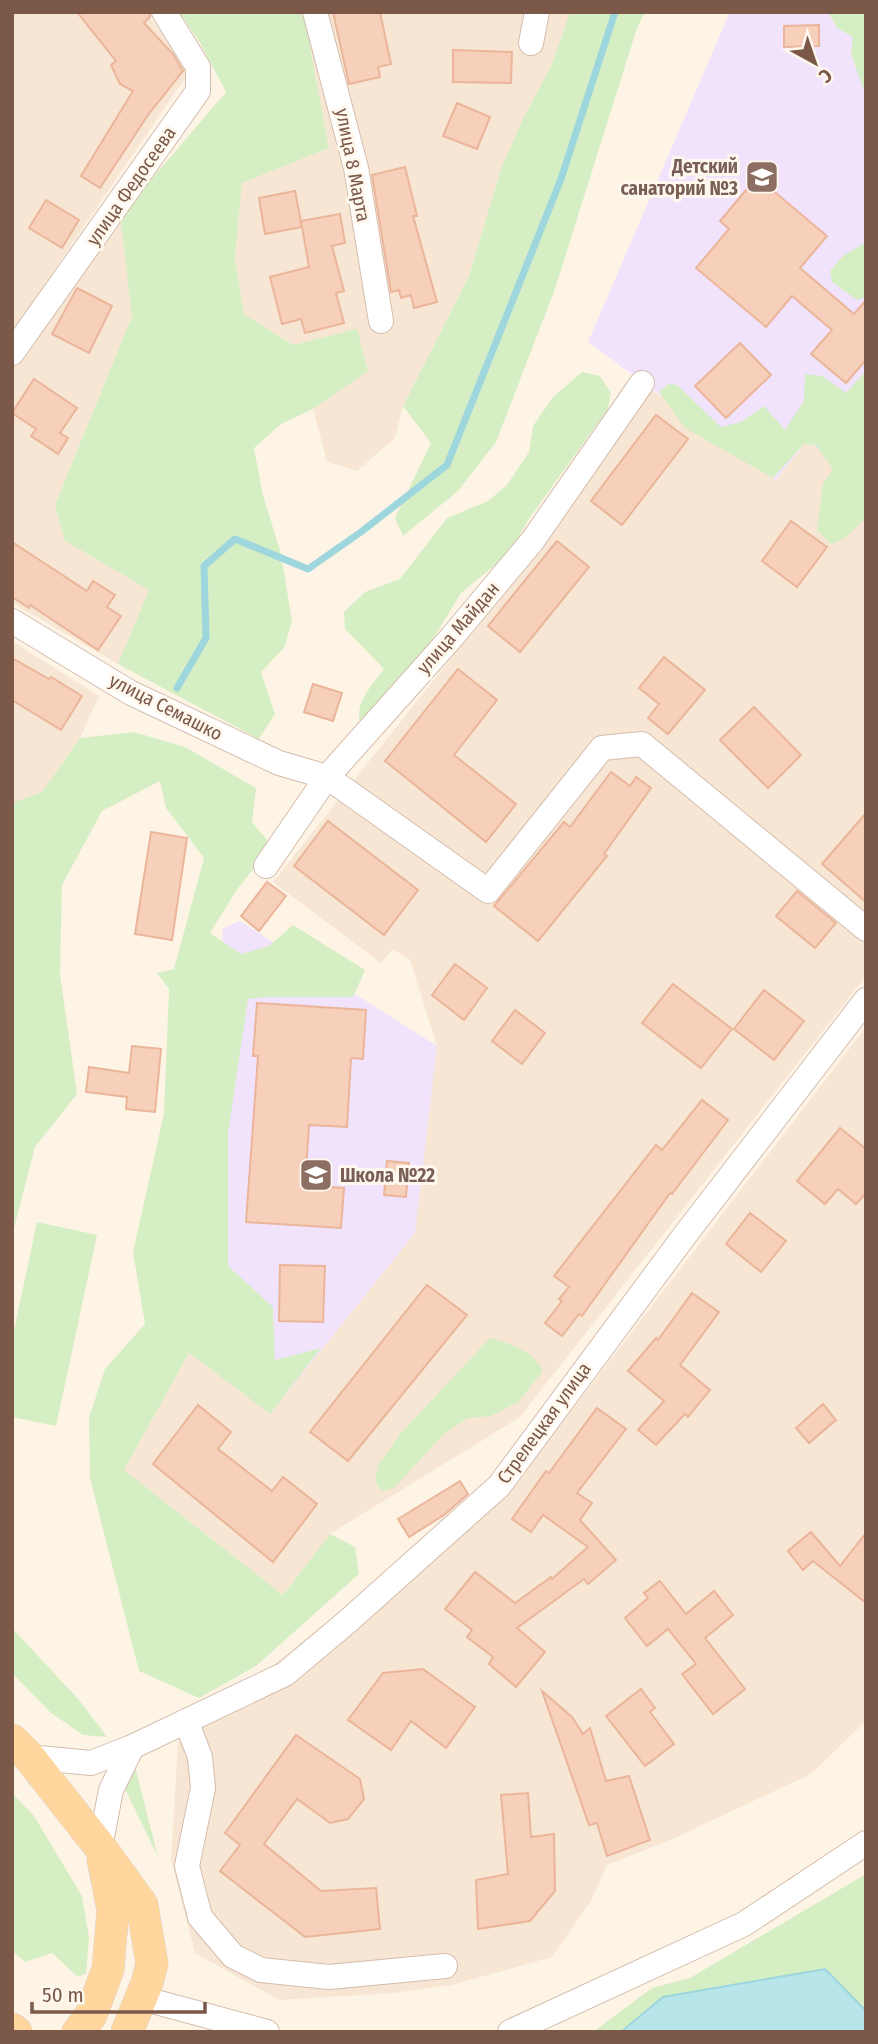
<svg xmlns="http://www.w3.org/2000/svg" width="878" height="2044" font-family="'Fira Sans Condensed',sans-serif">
	<rect width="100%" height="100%" fill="#fef4e6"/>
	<g fill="#f7e6d4">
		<path d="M12,12H145L191,69L12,332Z"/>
		<path d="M302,12H570L552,64L501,169L469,276L403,406L395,438L357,471L327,462L313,409L368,371L357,330L293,345L244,315L235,258L242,183L329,148Z"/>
		<path d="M120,216L132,316L55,505L65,541L149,590L118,664L12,603V366L70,280Z"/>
		<path d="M652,390L776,480L807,440L866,485V976L520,1417L330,1534L283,1595L124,1470L189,1353L270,1414L321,1348L437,1046L410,960L393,949L381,963L273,882L542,544Z"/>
		<path d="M12,641L99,696L80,738L42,792L12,803Z"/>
		<path d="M866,1027V1721L811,1774L675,1838L607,1865L591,1901L552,1957L452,1985L393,1993L279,2000L195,1953L171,1860L178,1742L445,1527L518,1480Z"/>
	</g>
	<g fill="#f1e3fb">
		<path d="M730,12H866V485L807,440L776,480L588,342Z"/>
		<path d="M240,921L437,1046L415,1233L270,1414L170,1338L213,1141L223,928Z"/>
	</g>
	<g fill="#d6eec3">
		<path d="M179,12H302L304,15L329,148L242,183L235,258L244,314L293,345L357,329L368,371L313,409L281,424L254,448L263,495L281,554L292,622L284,648L261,672L275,714L259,739L118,664L149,590L65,541L55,505L132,316L120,216L226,92L199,41Z"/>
		<path d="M570,12H645L637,28L555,289L496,442L458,491L403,536L395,518L431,443L403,406L469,276L501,169L522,121L552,64Z"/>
		<path d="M828,12H866V87L863,88L851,54L853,37L837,28Z"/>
		<path d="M866,242V297L857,300L832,282L830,271L843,256Z"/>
		<path d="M866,371V518L844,539L831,544L817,530L823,484L833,469L816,445L804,444L773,478L685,428L659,392L668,384L677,385L721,427L741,422L764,406L785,430L804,401L805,374L822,376L846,393Z"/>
		<path d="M582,372L600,376L611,393L608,409L528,520L510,553L461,593L406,683L361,724C353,704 373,684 384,669L345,629L344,612L365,592L400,579L447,518L488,501L507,485L529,452L533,426L553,397Z"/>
		<path d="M134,732L185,747L256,788L252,822L272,846L238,888L210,933L241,954L269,946L293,925L365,970L353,997H265L248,999L228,1133V1266L273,1307L275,1360L321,1348L270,1414L189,1353L124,1470L283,1595L330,1534L355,1547L359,1574L256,1666L199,1698L139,1671L90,1478L89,1418L105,1369L145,1324L133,1252L164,1113L169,989L157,973L174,969L204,858L166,808L160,781L102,811L62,885L60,974L77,1094L35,1147L12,1236V803L42,792L80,738Z"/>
		<path d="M37,1222L97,1235L56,1426L12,1417V1340Z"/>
		<path d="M490,1338C511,1344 534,1351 543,1371L518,1402L491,1416L468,1418L444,1434L394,1488L382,1491L375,1482L378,1465L401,1433Z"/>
		<path d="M12,1628L79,1700L107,1737L83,1735L50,1712L12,1673Z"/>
		<path d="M132,1764L136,1770L158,1857L124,1787Z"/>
		<path d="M12,1793L34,1816L82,1896L89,1938L86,1973L78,1977L52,1953L25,1962L12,1951Z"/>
		<path d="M866,1874V2032H593L652,1988L690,1978Z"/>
	</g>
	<path fill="#b8e5ea" stroke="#9dd6dd" stroke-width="2" d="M825,1969L866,2011V2032H621L663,1997Z"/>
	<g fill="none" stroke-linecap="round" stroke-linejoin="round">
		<path stroke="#9dd6dd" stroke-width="7" d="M177,688L206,638L204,566L235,539L308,569L361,532L447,465L561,179L615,12"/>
	</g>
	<g fill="#f6d0bb" stroke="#ebb59a" stroke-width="2">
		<path d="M77,12H149L150,17L144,23L173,54L183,71L148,115L100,188L81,176L133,91L120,84L111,65L116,61Z"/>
		<path d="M333,12H380L391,64L378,67L380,77L349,84Z"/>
		<path d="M819,25V46L784,47V26Z"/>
		<path d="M453,50L512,52L511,83L453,82Z"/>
		<path d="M457,103L490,117L477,149L443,136Z"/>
		<path d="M405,167L417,216H413L437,302L414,308L411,295L401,298L399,290L391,292L372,175Z"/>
		<path d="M757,177L827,236L800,268L854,314L866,300V360L846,383L811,354L832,330L792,296L766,327L696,268L729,229L720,221Z"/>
		<path d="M295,191L302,227L265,234L259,198Z"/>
		<path d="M46,200L79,220L62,248L29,228Z"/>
		<path d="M340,214L345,243L332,246L344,291L336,293L344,323L305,333L301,319L282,324L270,277L309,267L301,221Z"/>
		<path d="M77,288L112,306L89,353L52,334Z"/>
		<path d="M740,343L771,375L726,418L695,386Z"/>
		<path d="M34,379L77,408L60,433L68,438L58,454L31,436L36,429L12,413Z"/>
		<path d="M656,415L688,439L622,525L591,501Z"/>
		<path d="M791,521L827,547L797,587L762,561Z"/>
		<path d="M557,541L589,567L520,652L488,626Z"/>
		<path d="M12,542L87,591L93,581L115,595L107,607L121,616L98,650L30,605L29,608L12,597Z"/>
		<path d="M664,657L705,690L668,734L648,718L659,704L639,688Z"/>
		<path d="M12,658L49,679L51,677L82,696L61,730L12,700Z"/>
		<path d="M458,669L497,700L454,755L516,804L486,842L385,761Z"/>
		<path d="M313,684L342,693L333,721L304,712Z"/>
		<path d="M754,707L801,755L768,788L720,740Z"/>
		<path d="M611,772L630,786L636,777L651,788L604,854L607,856L538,941L494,906L564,822L570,827Z"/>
		<path d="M866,813V902L822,864Z"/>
		<path d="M328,821L418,890L384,935L294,866Z"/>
		<path d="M151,832L187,838L172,940L135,934Z"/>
		<path d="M267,882L286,896L259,931L241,916Z"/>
		<path d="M797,891L836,923L815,948L776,916Z"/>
		<path d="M455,964L487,988L464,1020L432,995Z"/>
		<path d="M673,984L732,1029L701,1068L642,1023Z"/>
		<path d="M764,990L804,1021L774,1060L734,1029Z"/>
		<path d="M257,1003L366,1010L363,1059L351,1058L347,1127L309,1125L305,1185L344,1188L341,1228L246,1222L258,1056H253Z"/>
		<path d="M515,1010L545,1033L522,1064L492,1041Z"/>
		<path d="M132,1046L161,1049L155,1112L126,1109L127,1097L86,1092L89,1067L129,1073Z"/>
		<path d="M702,1100L728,1120L672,1194L670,1193L582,1316L579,1314L562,1336L545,1323L562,1301L559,1299L569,1287L554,1276L656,1145L662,1150Z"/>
		<path d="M840,1128L866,1149V1193L856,1204L838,1189L825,1204L797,1181Z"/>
		<path d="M387,1161L409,1163L406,1197L384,1195Z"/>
		<path d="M750,1213L786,1241L761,1272L726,1244Z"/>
		<path d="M280,1265L325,1266L323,1322L279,1321Z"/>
		<path d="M427,1285L467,1315L348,1461L310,1432Z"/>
		<path d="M692,1293L719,1312L680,1365L710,1390L688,1417L685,1414L656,1445L638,1430L664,1401L628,1371L656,1338L658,1340Z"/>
		<path d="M823,1404L836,1420L809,1443L796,1428Z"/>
		<path d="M198,1405L231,1432L218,1449L272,1491L283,1477L317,1504L273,1562L153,1464Z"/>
		<path d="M597,1408L626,1429L577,1493L592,1503L580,1520L616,1560L588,1584L584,1579L517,1628L545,1652L516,1687L489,1664L493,1657L467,1637L472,1630L445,1609L475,1572L515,1603L551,1577L552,1579L588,1547L543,1515L531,1532L512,1519L546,1471L549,1473Z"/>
		<path d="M460,1481L468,1494L444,1515L409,1537L398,1519Z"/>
		<path d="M811,1532L840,1566L866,1533V1603L813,1561L803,1570L788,1551Z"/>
		<path d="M660,1581L686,1614L714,1591L733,1615L705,1638L745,1689L713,1714L682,1674L696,1664L668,1629L647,1646L625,1618L648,1598L644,1593Z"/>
		<path d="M423,1669L475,1707L446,1748L411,1721L391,1750L348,1720L383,1673Z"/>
		<path d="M641,1689L655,1708L650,1712L674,1744L645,1766L606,1716Z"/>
		<path d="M542,1691L572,1717L583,1734L590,1728L606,1781L629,1776L650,1840L607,1856L597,1823L589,1825Z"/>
		<path d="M296,1735L360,1779L364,1799L348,1819L330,1823L297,1799L264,1844L321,1891L376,1888L380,1929L305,1937L220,1871L240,1845L225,1833Z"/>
		<path d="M528,1793L531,1837L554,1834L555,1891L530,1921L478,1929L476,1880L508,1874L501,1795Z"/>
	</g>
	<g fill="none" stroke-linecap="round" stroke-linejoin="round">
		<defs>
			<g id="minor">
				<path d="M315,12L356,168L381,321"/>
				<path d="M531,43L537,12"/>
				<path d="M12,353L198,91V67L164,12"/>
				<path d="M12,621L131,693L279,763L327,777L488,891L602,748L642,744L866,929"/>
				<path d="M266,866L327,777L452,637L533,540L642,383"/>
				<path d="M186,1721L200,1757L203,1788L187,1866L200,1917L233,1956L261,1970L329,1977L445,1966"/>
				<path d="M29,1757L91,1763L132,1747L285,1674L347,1622L499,1486L685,1235L866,1000"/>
				<path d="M100,1847L111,1790L132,1747"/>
				<path d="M141,1998L267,2032"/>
				<path d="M510,2032L744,1924L866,1843"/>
			</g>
			<g id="major">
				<path d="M12,1740L29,1757L100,1847L142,1905L152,1964L147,1983L127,2032"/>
				<path d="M12,2029L16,2032"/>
				<path d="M78,2032L91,2015L108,1969L113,1910L103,1859"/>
			</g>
		</defs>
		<use href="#minor" stroke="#d4bdad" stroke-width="26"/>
		<use href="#major" stroke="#ddd4cf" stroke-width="33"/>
		<use href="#minor" stroke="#fff" stroke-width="24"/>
		<use href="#major" stroke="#ffd69d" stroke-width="32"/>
	</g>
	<defs>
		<symbol id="school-square" viewBox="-11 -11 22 22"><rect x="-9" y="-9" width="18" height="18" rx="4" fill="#8d6e63" stroke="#fff8ef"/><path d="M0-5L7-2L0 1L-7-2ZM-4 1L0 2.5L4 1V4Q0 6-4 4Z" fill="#fff"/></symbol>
	</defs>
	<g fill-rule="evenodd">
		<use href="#school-square" x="743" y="158" width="38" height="38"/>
		<use href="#school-square" x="297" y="1156" width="38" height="38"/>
	</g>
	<g text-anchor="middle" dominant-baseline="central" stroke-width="6" stroke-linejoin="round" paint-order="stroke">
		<g font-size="19" fill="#7b5848" stroke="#fff8ef">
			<text transform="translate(353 165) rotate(79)">улица 8 Марта</text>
			<text transform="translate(131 186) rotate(-55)">улица Федосеева</text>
			<text transform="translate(458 628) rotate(-49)">улица Майдан</text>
			<text transform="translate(166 707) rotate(27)">улица Семашко</text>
			<text transform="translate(544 1423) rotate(-54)">Стрелецкая улица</text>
		</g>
		<g font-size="19" font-weight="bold" fill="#785e54" stroke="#fff8ef" text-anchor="end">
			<text x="738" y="166">Детский<tspan x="738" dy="22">санаторий №3</tspan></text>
			<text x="340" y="1175" text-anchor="start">Школа №22</text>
		</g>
	</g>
	<rect width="878" height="2044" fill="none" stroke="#7b5848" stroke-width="28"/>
	<g transform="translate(815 63) rotate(140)" stroke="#fff8ef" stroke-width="5" paint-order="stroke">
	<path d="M0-5L12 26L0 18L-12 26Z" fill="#7b5848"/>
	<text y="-10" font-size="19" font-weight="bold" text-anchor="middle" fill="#7b5848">С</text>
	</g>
	<path d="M32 2002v10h173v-10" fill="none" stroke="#7b5848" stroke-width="3.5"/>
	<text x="42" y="2002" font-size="21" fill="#7b5848" stroke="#fff8ef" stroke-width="5" paint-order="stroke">50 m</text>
</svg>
